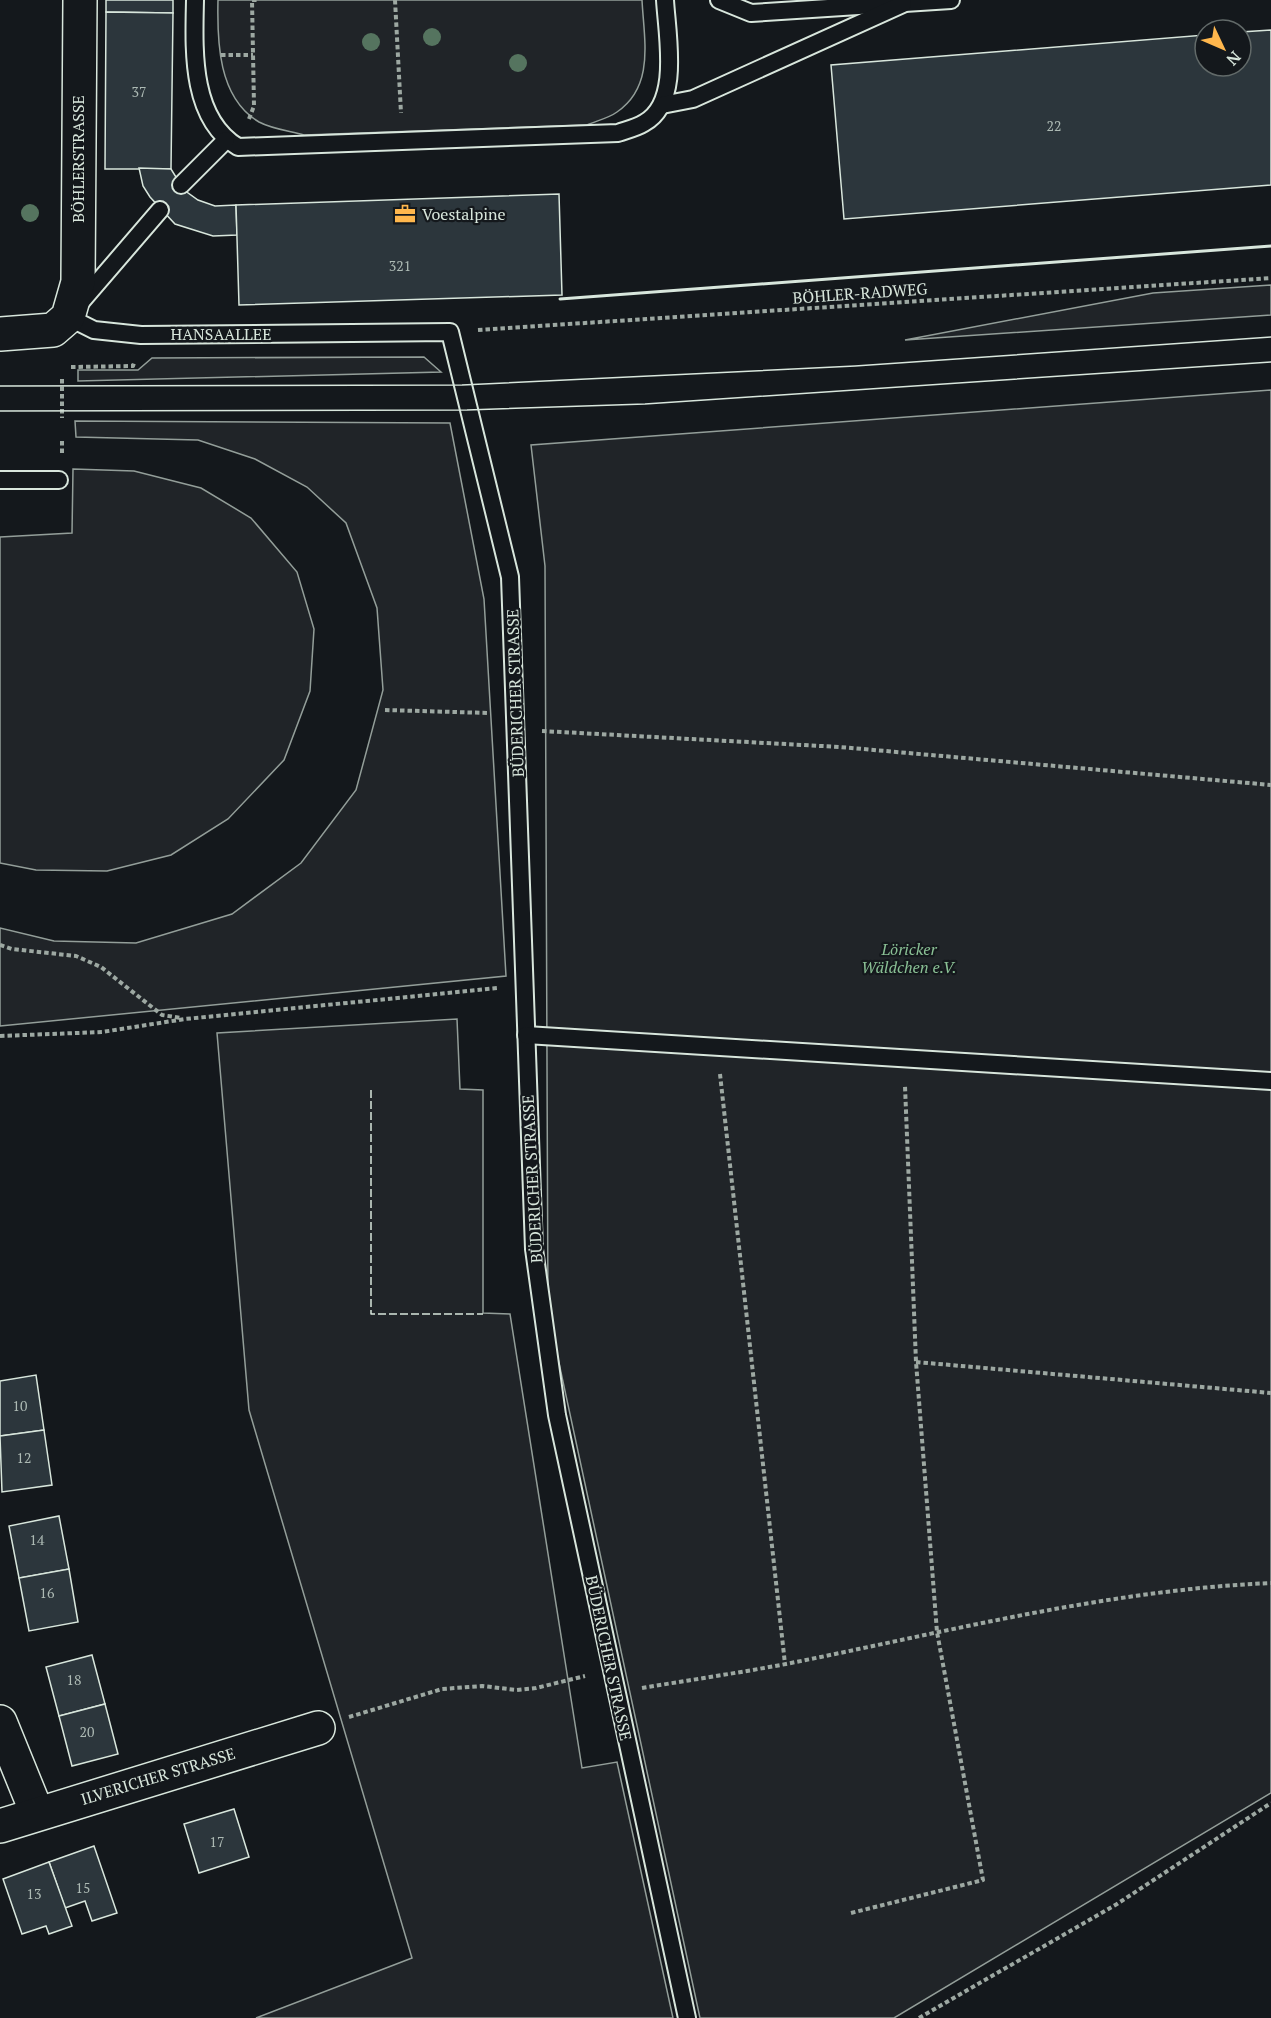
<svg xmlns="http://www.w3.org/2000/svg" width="1271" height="2018" font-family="'PT Serif',serif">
	<rect width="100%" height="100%" fill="#14181c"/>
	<g fill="#202428" stroke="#939e99" stroke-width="1.5">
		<path d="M218,0H642C644,40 655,86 617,112C609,118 596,121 587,125L304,135C290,131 272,129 259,122C218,98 217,41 218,0Z"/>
		<path d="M1271,285V315L905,340L1153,293Z"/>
		<path d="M424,357L441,372L78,381V370H138L152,358Z"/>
		<path d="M1271,390V1793L894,2018H700L548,1312L545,566L531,445Z"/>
		<path d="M75,421L450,423L484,599L506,976L0,1026V928L54,941L136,943L232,914L301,863L356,790L383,690L377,608L346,523L307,487L255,459L198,440L76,437Z"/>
		<path d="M73,469L134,471L201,488L251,518L297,572L314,629L310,691L284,760L228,819L171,855L107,871L36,870L0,863V537L72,533Z"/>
		<path d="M457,1019L460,1089L483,1090V1313L510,1314L582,1768L617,1762L673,2018H256L412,1958L249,1410L217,1033Z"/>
	</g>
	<g fill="#2c363c" stroke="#d8e6dc" stroke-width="1.5">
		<path d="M106,0H173V13L106,12Z"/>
		<path d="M106,12L173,13L171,169H105Z"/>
		<path d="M1271,30V185L844,219L831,65L1205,35V66H1241V32Z"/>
		<path d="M139,168L171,169L184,190L198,200L215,206L236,205L237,235L213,236L175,224L150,197L143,186Z"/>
		<path d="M559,194L562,295L239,305L236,205Z"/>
		<path d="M36,1375L44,1430L0,1436V1381Z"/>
		<path d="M44,1430L52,1485L2,1492L0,1436Z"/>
		<path d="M59,1516L69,1569L19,1578L9,1526Z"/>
		<path d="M69,1569L78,1622L29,1631L19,1578Z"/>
		<path d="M92,1655L105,1704L59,1716L46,1667Z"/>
		<path d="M105,1704L118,1754L72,1766L59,1716Z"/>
		<path d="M234,1809L249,1857L199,1873L184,1824Z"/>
		<path d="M94,1846L117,1913L92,1921L85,1901L65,1908L49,1862Z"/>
		<path d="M49,1862L72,1926L49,1934L46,1926L22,1934L3,1879Z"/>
	</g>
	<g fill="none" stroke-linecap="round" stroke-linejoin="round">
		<defs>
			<g id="lane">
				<path d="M195,0C194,49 190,118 238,147L618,133C626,130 636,128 644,123C681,103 667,35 665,0"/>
				<path d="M719,0L751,13L951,0"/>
				<path d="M662,105L693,99L903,4"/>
				<path d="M181,185L226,140"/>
				<path d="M160,210L68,317L94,330L141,335L450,332L510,577L534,1249L557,1415L687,2018"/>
				<path d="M0,480H59"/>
				<path d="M526,1035L1271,1081"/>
			</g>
			<g id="street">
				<path d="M0,1722L37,1813"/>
				<path d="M0,1826L318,1728"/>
			</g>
			<path id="secondary" d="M0,334L53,330L68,317L78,282L80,0"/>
		</defs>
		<use href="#lane" stroke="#d8e6dc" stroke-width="20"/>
		<use href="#street" stroke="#d8e6dc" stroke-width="36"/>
		<use href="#secondary" stroke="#d8e6dc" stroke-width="36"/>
		<g stroke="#9da8a2" stroke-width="4" stroke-dasharray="4.5 3" stroke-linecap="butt">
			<path d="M395,0L401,113"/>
			<path d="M221,55H253"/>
			<path d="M249,119L254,106L252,0H258"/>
			<path d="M478,330L1271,278"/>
			<path d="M71,367L133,366L134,363"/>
			<path d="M62,379V418"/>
			<path d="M62,453V438"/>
			<path d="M385,710L489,713"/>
			<path d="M542,731L840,747L1271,785"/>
			<path d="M0,945L12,949L76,956L101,967L162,1015L181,1018"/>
			<path d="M0,1036L102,1032L185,1019L498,988"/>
			<path d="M720,1074L785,1664"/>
			<path d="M916,1362L1271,1393"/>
			<path d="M642,1688C690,1680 738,1673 786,1664C947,1632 1107,1590 1271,1583"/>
			<path d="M349,1717L442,1689L482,1686L517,1690L536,1688L585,1676"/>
			<path d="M851,1913L983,1880L937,1632L916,1362L905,1086"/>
			<path d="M919,2018L1117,1904L1271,1803"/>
		</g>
		<use href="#lane" stroke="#14181c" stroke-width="16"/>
		<use href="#street" stroke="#14181c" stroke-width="33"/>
		<use href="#secondary" stroke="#14181c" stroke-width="33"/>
		<g stroke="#d8e6dc" stroke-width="1.5">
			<path d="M0,386L462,385L855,366L1271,337"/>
			<path d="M0,411L467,410L645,404L1271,362"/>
		</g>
		<path stroke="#d8e6dc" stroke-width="1.5" stroke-dasharray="8 3" stroke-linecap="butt" d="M371,1090V1314H483"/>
		<path stroke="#d8e6dc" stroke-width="3" d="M560,299L1271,246"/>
	</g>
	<g fill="#55745f">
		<circle cx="432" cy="37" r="9"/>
		<circle cx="371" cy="42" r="9"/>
		<circle cx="518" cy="63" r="9"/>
		<circle cx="30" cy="213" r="9"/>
	</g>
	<defs>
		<symbol id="office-bare" viewBox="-9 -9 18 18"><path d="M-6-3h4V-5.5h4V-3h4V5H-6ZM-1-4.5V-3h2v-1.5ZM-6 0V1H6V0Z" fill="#ffb74d" stroke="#14181c" stroke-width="2.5" paint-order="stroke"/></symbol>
	</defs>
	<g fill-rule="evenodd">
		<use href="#office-bare" x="390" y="199" width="30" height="30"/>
	</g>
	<g text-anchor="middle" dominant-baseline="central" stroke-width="4.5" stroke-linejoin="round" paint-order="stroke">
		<g font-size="14" fill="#adbab4">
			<text x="139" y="91">37</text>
			<text x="1054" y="125">22</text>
			<text x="400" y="265">321</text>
			<text x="20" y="1405">10</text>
			<text x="24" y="1457">12</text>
			<text x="37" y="1539">14</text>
			<text x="47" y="1592">16</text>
			<text x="74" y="1679">18</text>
			<text x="87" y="1731">20</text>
			<text x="217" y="1841">17</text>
			<text x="83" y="1887">15</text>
			<text x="34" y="1893">13</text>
		</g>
		<g font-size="16" fill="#d8e6dc" stroke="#14181c">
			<text transform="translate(78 159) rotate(-90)">BÖHLERSTRASSE</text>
			<text transform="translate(860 293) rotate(-4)">BÖHLER-RADWEG</text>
			<text x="221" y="334">HANSAALLEE</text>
			<text transform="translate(515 693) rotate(-92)">BÜDERICHER STRASSE</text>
			<text transform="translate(532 1179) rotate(-93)">BÜDERICHER STRASSE</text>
			<text transform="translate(609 1658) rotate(78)">BÜDERICHER STRASSE</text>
			<text transform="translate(158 1776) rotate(-17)">ILVERICHER STRASSE</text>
		</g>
		<g font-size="16" fill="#d8e6dc" stroke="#14181c" text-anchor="start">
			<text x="422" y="214">Voestalpine</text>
		</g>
		<g font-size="16" font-style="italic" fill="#8ac095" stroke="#14181c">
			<text x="909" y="949">Löricker<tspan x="909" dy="18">Wäldchen e.V.</tspan></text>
		</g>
	</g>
	<g transform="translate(1223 48) rotate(134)"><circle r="28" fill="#14181c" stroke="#626a69" stroke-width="1.5"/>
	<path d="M0-4.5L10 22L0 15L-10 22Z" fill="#ffb74d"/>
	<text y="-9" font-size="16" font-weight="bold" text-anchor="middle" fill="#d8e6dc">N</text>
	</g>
</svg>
